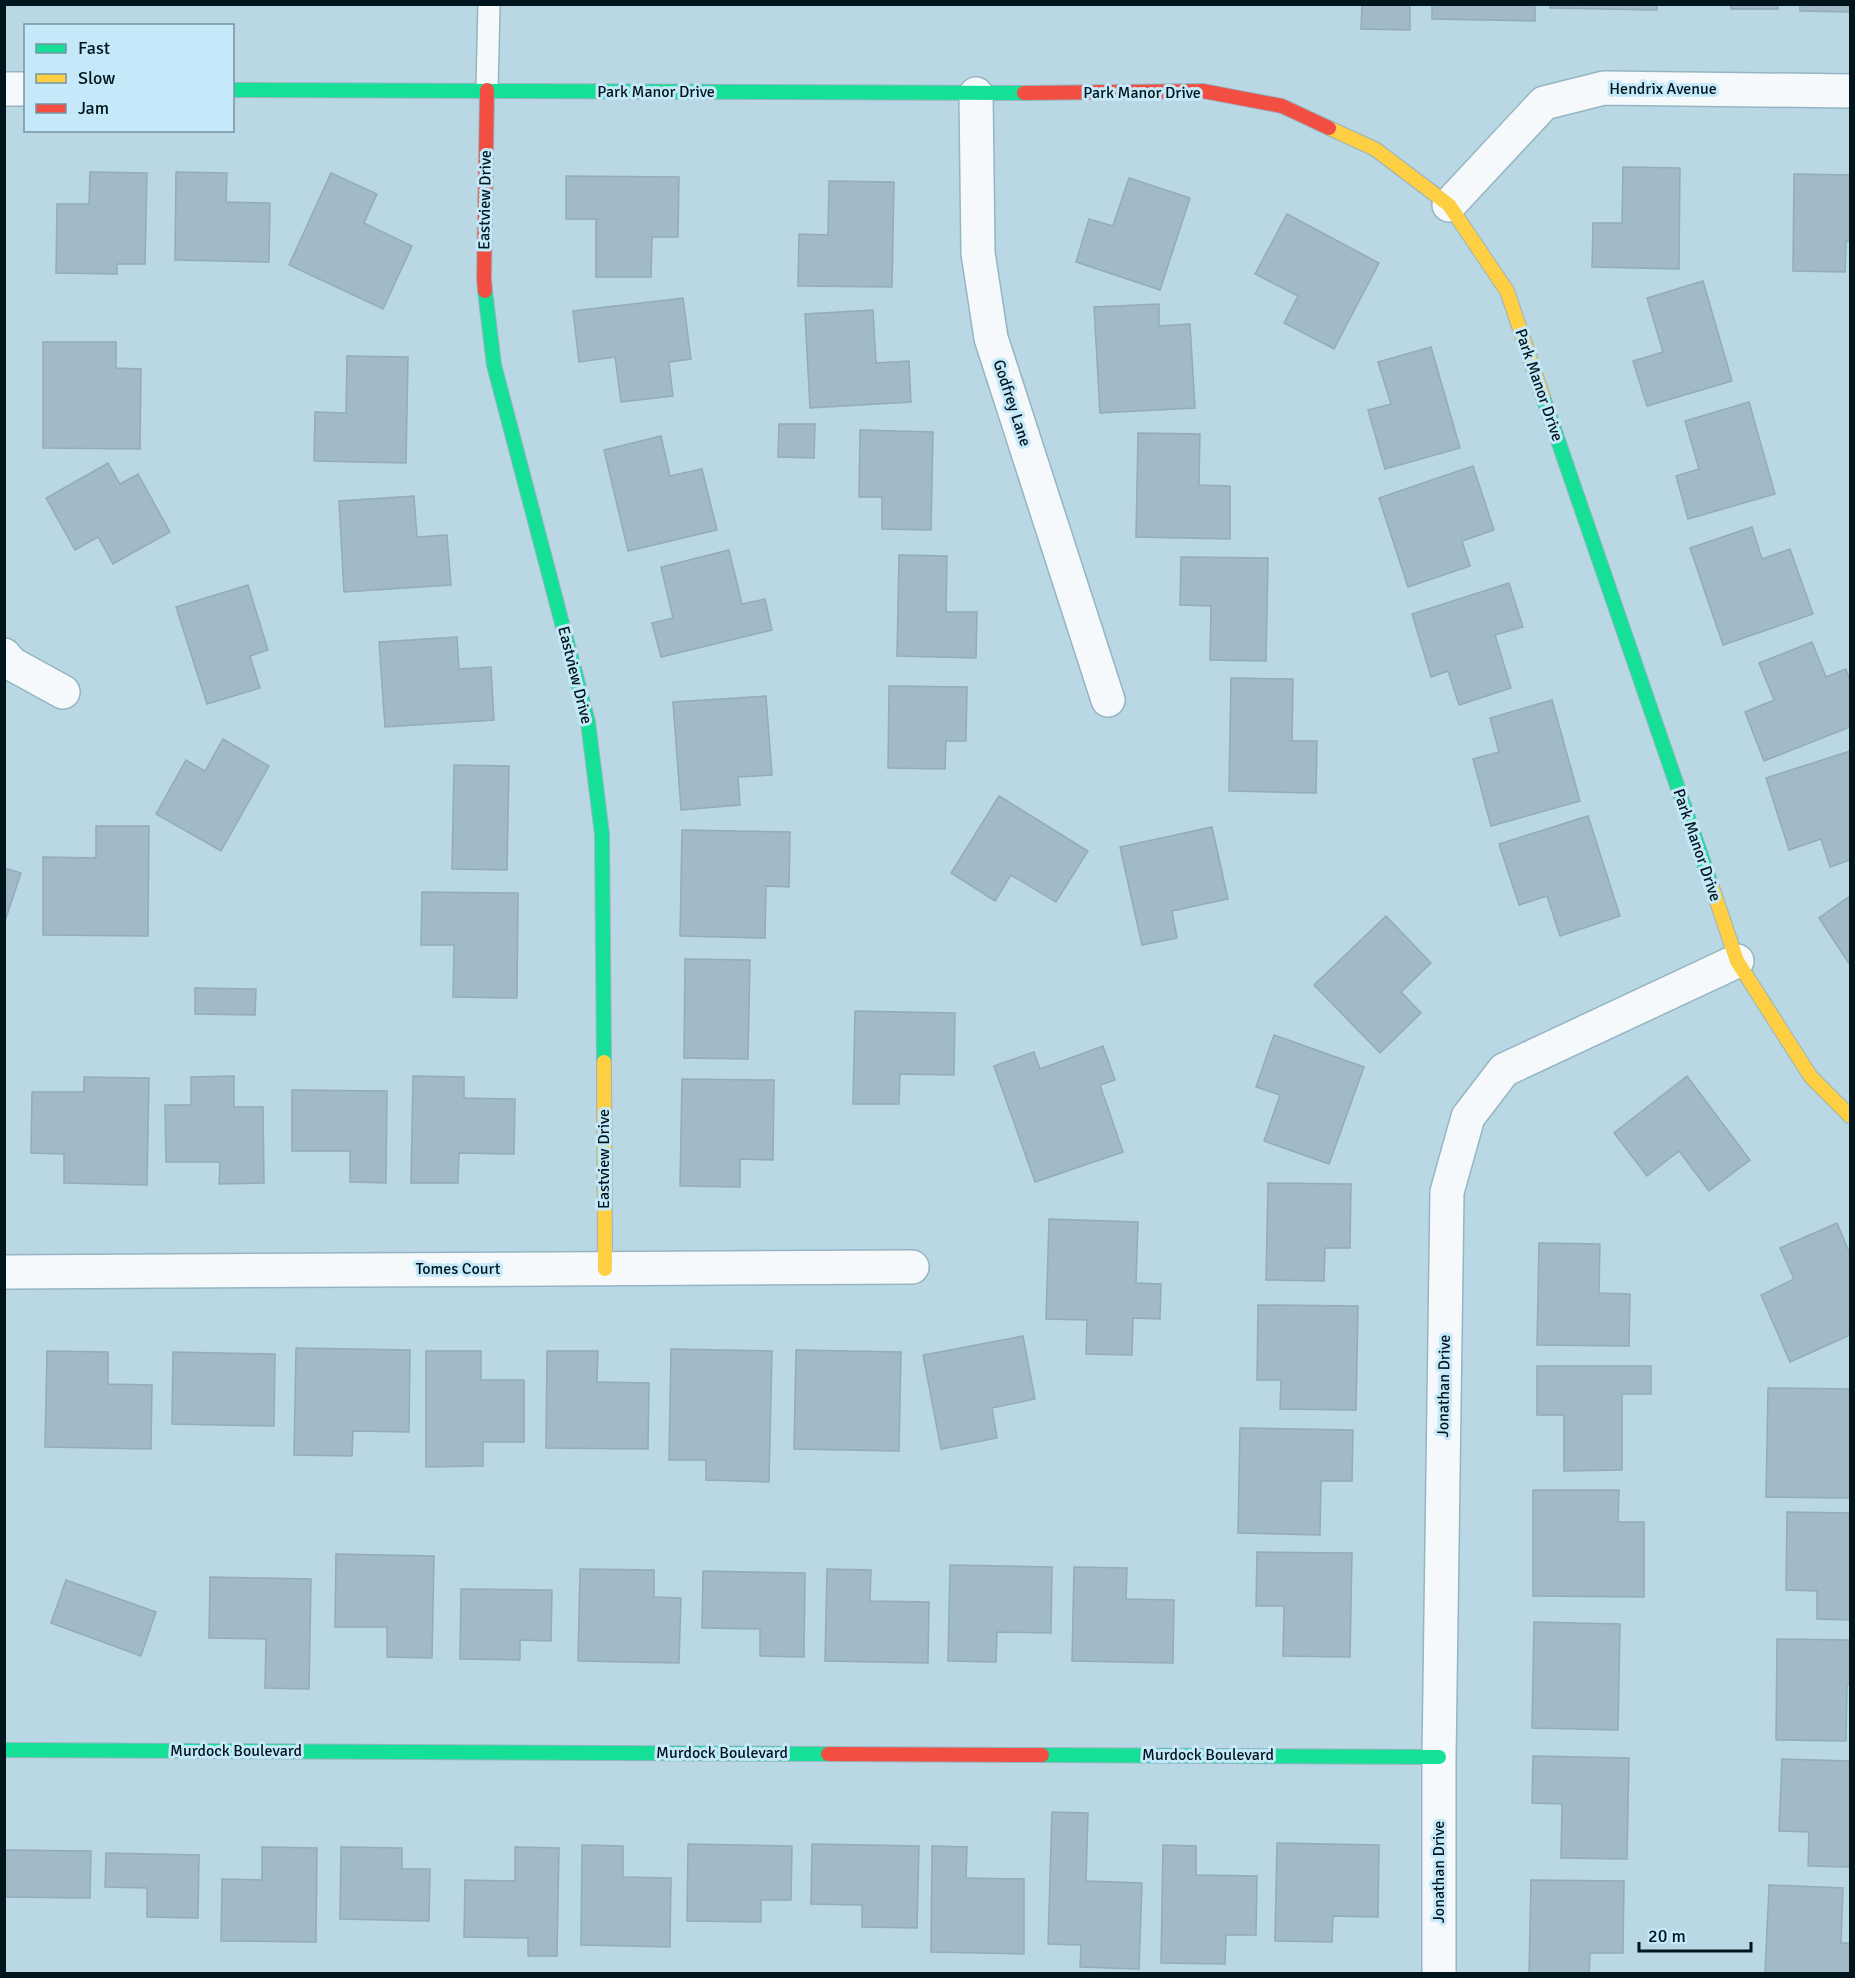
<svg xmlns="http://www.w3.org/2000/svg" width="1855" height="1978" font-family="Signika,sans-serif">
	<rect width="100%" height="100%" fill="#bad7e4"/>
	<g fill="#a2b9c7" stroke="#92acbd" stroke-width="1.5">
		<path d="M1362,4H1410V30L1361,29Z"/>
		<path d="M1432,4H1535V21L1432,19Z"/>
		<path d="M1550,4H1657V10L1550,8Z"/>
		<rect x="1731" y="4" width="47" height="5"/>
		<path d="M1800,4H1850V12L1800,11Z"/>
		<path d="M1623,167L1680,168L1679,269L1592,267L1593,223H1622Z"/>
		<path d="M90,172L147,173L145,264H117V274L56,273L57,204H89Z"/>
		<path d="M176,172L227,173L226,202L270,203L269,262L175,260Z"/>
		<path d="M331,173L377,194L364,223L412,246L383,309L289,265Z"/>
		<path d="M1794,174L1850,175V241H1846L1845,272L1793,271Z"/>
		<path d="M566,176L679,177L678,237H652L651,277H596V219H566Z"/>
		<path d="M1129,178L1190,198L1160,290L1076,262L1089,219L1113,226Z"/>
		<path d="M829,181L894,182L892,287L798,286L799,234L828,235Z"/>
		<path d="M1287,214L1379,263L1334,349L1284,323L1298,296L1255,274Z"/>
		<path d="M1703,281L1732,381L1647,406L1633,361L1663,352L1647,298Z"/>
		<path d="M683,298L691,359L669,362L673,396L621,402L615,357L579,362L573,311Z"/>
		<path d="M1159,304V326L1190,324L1195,408L1100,413L1094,307Z"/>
		<path d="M873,310L876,363L909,361L911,402L810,408L805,314Z"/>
		<path d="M43,342H116V368L141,369L140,449L43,448Z"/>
		<path d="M1431,347L1460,448L1385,469L1368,410L1391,404L1378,362Z"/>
		<path d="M347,356L408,357L406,463L314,461L315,412L346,413Z"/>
		<path d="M1749,402L1775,494L1688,519L1676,476L1699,469L1685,421Z"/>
		<path d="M779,424H815L814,458L778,457Z"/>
		<path d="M860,430L933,432L931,530L882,529V497H859Z"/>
		<path d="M1138,433L1200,434L1199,485L1230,486V539L1136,537Z"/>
		<path d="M661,436L670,476L702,469L717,530L628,551L604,450Z"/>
		<path d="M108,463L120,484L138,474L170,532L113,564L98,537L75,550L46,498Z"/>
		<path d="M1473,466L1494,530L1462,541L1470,566L1408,587L1379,498Z"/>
		<path d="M414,496L417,537L447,535L451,585L344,592L339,501Z"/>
		<path d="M1752,527L1762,559L1790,549L1813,614L1723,645L1690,548Z"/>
		<path d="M729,550L742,604L765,599L772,630L661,657L652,623L673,618L661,567Z"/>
		<path d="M899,555L947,556L946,612H977L976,658L897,656Z"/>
		<path d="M1181,557L1268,558L1266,661L1210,660L1211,606L1180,605Z"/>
		<path d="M1509,583L1523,627L1495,635L1511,688L1459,705L1448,671L1431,677L1412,614Z"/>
		<path d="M248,585L268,650L250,656L260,688L207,704L176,607Z"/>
		<path d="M457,637L459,669L491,667L494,720L385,727L379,642Z"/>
		<path d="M1812,642L1826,677L1846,669L1850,681V727L1764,761L1745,712L1774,700L1759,663Z"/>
		<path d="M1231,678L1293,679L1292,741H1317L1316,793L1229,791Z"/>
		<path d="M889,686L967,687L966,741H946L945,769L888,768Z"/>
		<path d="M766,696L772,775L738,777L740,805L681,810L673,702Z"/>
		<path d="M1552,700L1580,801L1491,826L1473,759L1499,752L1490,718Z"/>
		<path d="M223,739L269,766L221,851L156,814L186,760L205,771Z"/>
		<path d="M1850,751V860L1830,867L1821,839L1789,850L1766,778Z"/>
		<path d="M454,765L509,766L507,870L452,869Z"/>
		<path d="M999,796L1088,851L1056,902L1011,875L995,901L951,873Z"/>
		<path d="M1588,816L1620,916L1560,936L1547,896L1519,905L1499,844Z"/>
		<path d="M96,826H149L148,936L43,935V857L96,858Z"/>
		<path d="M1212,827L1228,899L1172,911L1177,938L1142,945L1120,847Z"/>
		<path d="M682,830L790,832L789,887L766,886L765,938L680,936Z"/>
		<path d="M4,868L21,873L4,924Z"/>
		<path d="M422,892L518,893L517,998L453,997L454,945H421Z"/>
		<path d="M1850,896V965L1819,918Z"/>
		<path d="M1386,916L1431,963L1401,992L1421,1013L1380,1053L1314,985Z"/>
		<path d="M685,959L750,960L748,1059L684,1058Z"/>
		<path d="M195,988L256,989L255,1015L195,1014Z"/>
		<path d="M855,1011L955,1013L954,1075L900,1074L899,1104H853Z"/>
		<path d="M1274,1035L1364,1067L1329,1164L1264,1141L1280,1095L1256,1087Z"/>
		<path d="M1103,1046L1115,1080L1100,1085L1123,1152L1035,1182L994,1066L1034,1052L1040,1069Z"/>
		<path d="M234,1076V1107H263L264,1183L219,1184L220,1162H166L165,1105H191V1077Z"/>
		<path d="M413,1076L464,1077V1098L515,1099L514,1154L459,1153L458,1183H411Z"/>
		<path d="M1687,1076L1750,1160L1709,1191L1679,1151L1647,1176L1614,1133Z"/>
		<path d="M84,1077L149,1078L147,1185L64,1183V1154L31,1153L32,1092H84Z"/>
		<path d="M682,1079L774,1080L773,1160L740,1159V1187L680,1186Z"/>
		<path d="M292,1090L387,1091L386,1183L350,1182V1151H292Z"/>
		<path d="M1268,1183L1351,1184L1350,1248H1325L1324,1281L1266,1280Z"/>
		<path d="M1049,1219L1138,1222L1136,1283L1161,1284L1160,1319L1133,1318L1132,1355L1086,1354L1087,1320L1046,1319Z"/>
		<path d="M1837,1223L1850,1254V1335L1790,1362L1761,1295L1794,1279L1780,1248Z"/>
		<path d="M1539,1243L1600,1244L1599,1293L1630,1294L1629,1346L1537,1345Z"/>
		<path d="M1258,1305L1358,1306L1356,1410L1280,1409L1281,1380H1257Z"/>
		<path d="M1023,1336L1035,1399L992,1408L997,1438L941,1449L923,1355Z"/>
		<path d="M296,1348L410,1350L409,1432L353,1431L352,1456L294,1455Z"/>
		<path d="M671,1349L772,1351L769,1482L706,1480V1460H669Z"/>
		<path d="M796,1350L901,1352L899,1451L794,1449Z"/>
		<path d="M47,1351L108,1352V1384L152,1385L151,1449L45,1447Z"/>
		<path d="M426,1351H481V1380H524V1442H483V1466L426,1467Z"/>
		<path d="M547,1351H598L597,1382L649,1383L648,1449L546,1448Z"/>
		<path d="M173,1352L275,1354L274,1426L172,1424Z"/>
		<path d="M1537,1366H1651V1394H1622V1470L1564,1471V1415H1537Z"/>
		<path d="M1768,1388L1850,1389V1498L1766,1497Z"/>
		<path d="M1240,1428L1353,1430L1352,1481H1321L1320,1535L1238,1533Z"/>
		<path d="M1533,1490H1619L1618,1522H1644V1597L1533,1596Z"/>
		<path d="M1787,1512L1850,1513V1620L1817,1619V1591L1786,1590Z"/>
		<path d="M1257,1552L1352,1553L1350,1657L1283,1656L1284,1606H1256Z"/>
		<path d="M336,1554L434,1556L432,1658L387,1657V1627H335Z"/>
		<path d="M950,1565L1052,1567L1051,1633L997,1632L996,1662L948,1661Z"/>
		<path d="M1074,1567L1127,1568L1126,1599L1174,1600L1173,1663L1072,1661Z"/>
		<path d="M580,1569L654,1570V1597L681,1598L679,1663L578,1661Z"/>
		<path d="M827,1569L871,1570L870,1601L929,1602L928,1663L825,1661Z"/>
		<path d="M703,1571L805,1573L804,1657L760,1656V1629L702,1628Z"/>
		<path d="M210,1577L311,1579L309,1689L265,1688L266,1639L209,1638Z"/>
		<path d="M66,1580L156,1612L141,1656L51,1623Z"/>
		<path d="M461,1589L552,1590L551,1641L520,1640V1660L460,1659Z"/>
		<path d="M1534,1622L1620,1624L1618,1730L1532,1728Z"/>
		<path d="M1777,1639L1850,1640V1684H1847L1846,1741L1776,1740Z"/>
		<path d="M1533,1756L1629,1758L1627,1859L1561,1858L1562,1804L1532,1803Z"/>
		<path d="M1782,1759L1850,1761V1867L1808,1866L1809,1832L1779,1831Z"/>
		<path d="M1052,1812L1088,1813L1086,1881L1142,1883L1139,1969L1080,1967L1081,1945L1048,1944Z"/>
		<path d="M1277,1843L1379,1845L1378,1917L1333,1916L1332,1942L1275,1941Z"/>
		<path d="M688,1844L792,1846L791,1900H761V1922L687,1921Z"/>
		<path d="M812,1844L919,1846L917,1928L862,1927V1905L811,1904Z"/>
		<path d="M582,1845L623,1846V1877L671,1878L670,1947L581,1945Z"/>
		<path d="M1163,1845L1196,1846V1875L1257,1876L1256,1935H1226L1225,1964L1161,1963Z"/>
		<path d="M932,1846L967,1847L966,1878L1024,1879V1954L931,1952Z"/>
		<path d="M262,1847L317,1848L316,1942L221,1941L222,1879L262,1880Z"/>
		<path d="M341,1847L402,1848V1869H430L429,1921L340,1919Z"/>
		<path d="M515,1847L559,1848L557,1956H528V1938L464,1937L465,1880L515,1881Z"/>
		<path d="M5,1850L91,1851L90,1898L4,1897Z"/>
		<path d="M106,1853L199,1855L198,1918L147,1917V1888L105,1887Z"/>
		<path d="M1531,1880L1624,1881L1623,1953H1590L1589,1974H1529Z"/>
		<path d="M1769,1885L1843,1888L1841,1943H1850V1974H1765Z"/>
	</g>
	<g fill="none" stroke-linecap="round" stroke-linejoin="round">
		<defs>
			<path id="lane" d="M487,90L489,4"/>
			<g id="street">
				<path d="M4,89H26"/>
				<path d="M976,94L978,253L991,338L1108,700"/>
				<path d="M1449,205L1544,103L1604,88L1850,91"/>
				<path d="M4,655L12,664L63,692"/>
				<path d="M4,1272L912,1267"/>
				<path d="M1439,1974V1757L1447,1192L1468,1117L1504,1070L1737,961"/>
			</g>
			<g id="fast">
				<path d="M232,90L1024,93"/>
				<path d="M485,291L494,365L588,722L602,834L604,1062"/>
				<path d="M1543,397L1712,887"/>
				<path d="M4,1750L828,1754"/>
				<path d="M1042,1755L1439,1757"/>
			</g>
			<g id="slow">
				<path d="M1329,128L1375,149L1449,205L1507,291L1543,397"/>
				<path d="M1712,887L1737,961L1811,1077L1850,1116"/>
				<path d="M604,1062L605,1269"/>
			</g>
			<g id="jam">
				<path d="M1024,93L1203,91L1282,106L1329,128"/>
				<path d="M485,291L484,279L487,90"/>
				<path d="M828,1754L1042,1755"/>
			</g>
		</defs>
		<use href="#lane" stroke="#95b5c2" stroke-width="24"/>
		<use href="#street" stroke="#95b5c2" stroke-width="36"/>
		<use href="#fast" stroke="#95b5c2" stroke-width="16"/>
		<use href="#slow" stroke="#95b5c2" stroke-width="16"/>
		<use href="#jam" stroke="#95b5c2" stroke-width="16"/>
		<use href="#lane" stroke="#f5f9fb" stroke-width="21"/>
		<use href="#street" stroke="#f5f9fb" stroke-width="33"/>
		<use href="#fast" stroke="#16e098" stroke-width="14"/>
		<use href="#slow" stroke="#ffcf43" stroke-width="14"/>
		<use href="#jam" stroke="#f24e42" stroke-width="14"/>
	</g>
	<g text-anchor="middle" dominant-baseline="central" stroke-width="6" stroke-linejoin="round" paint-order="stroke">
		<g font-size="16" fill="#01151d" stroke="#c5e9f9">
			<text x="1663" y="89">Hendrix Avenue</text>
			<text x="656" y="92">Park Manor Drive</text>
			<text x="1142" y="93">Park Manor Drive</text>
			<text transform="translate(485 200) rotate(-89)">Eastview Drive</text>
			<text transform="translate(1539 385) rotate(71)">Park Manor Drive</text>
			<text transform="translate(1012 403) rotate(72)">Godfrey Lane</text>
			<text transform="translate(575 675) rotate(76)">Eastview Drive</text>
			<text transform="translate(1697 845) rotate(71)">Park Manor Drive</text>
			<text transform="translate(604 1159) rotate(-90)">Eastview Drive</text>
			<text x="458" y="1269">Tomes Court</text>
			<text transform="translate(1444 1386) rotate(-89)">Jonathan Drive</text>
			<text x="236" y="1751">Murdock Boulevard</text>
			<text x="722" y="1753">Murdock Boulevard</text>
			<text x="1208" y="1755">Murdock Boulevard</text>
			<text transform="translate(1439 1872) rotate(-90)">Jonathan Drive</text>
		</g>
	</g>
	<rect width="1855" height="1978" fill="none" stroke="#01151d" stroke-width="12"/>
	<rect x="24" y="24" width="210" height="108" fill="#c5e9f9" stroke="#7794a1" stroke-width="1.5"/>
	<rect x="36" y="44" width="30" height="9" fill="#16e098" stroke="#7794a1" stroke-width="1.5"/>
	<text x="78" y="54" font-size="18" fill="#01151d">Fast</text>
	<rect x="36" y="74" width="30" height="9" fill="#ffcf43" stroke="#7794a1" stroke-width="1.5"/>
	<text x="78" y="84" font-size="18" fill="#01151d">Slow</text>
	<rect x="36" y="104" width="30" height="9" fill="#f24e42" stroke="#7794a1" stroke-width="1.5"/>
	<text x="78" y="114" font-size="18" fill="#01151d">Jam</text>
	<path d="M1639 1942v9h112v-9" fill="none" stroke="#01151d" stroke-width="3"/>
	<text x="1648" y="1942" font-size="18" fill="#01151d" stroke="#c5e9f9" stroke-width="4.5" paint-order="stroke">20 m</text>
</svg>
